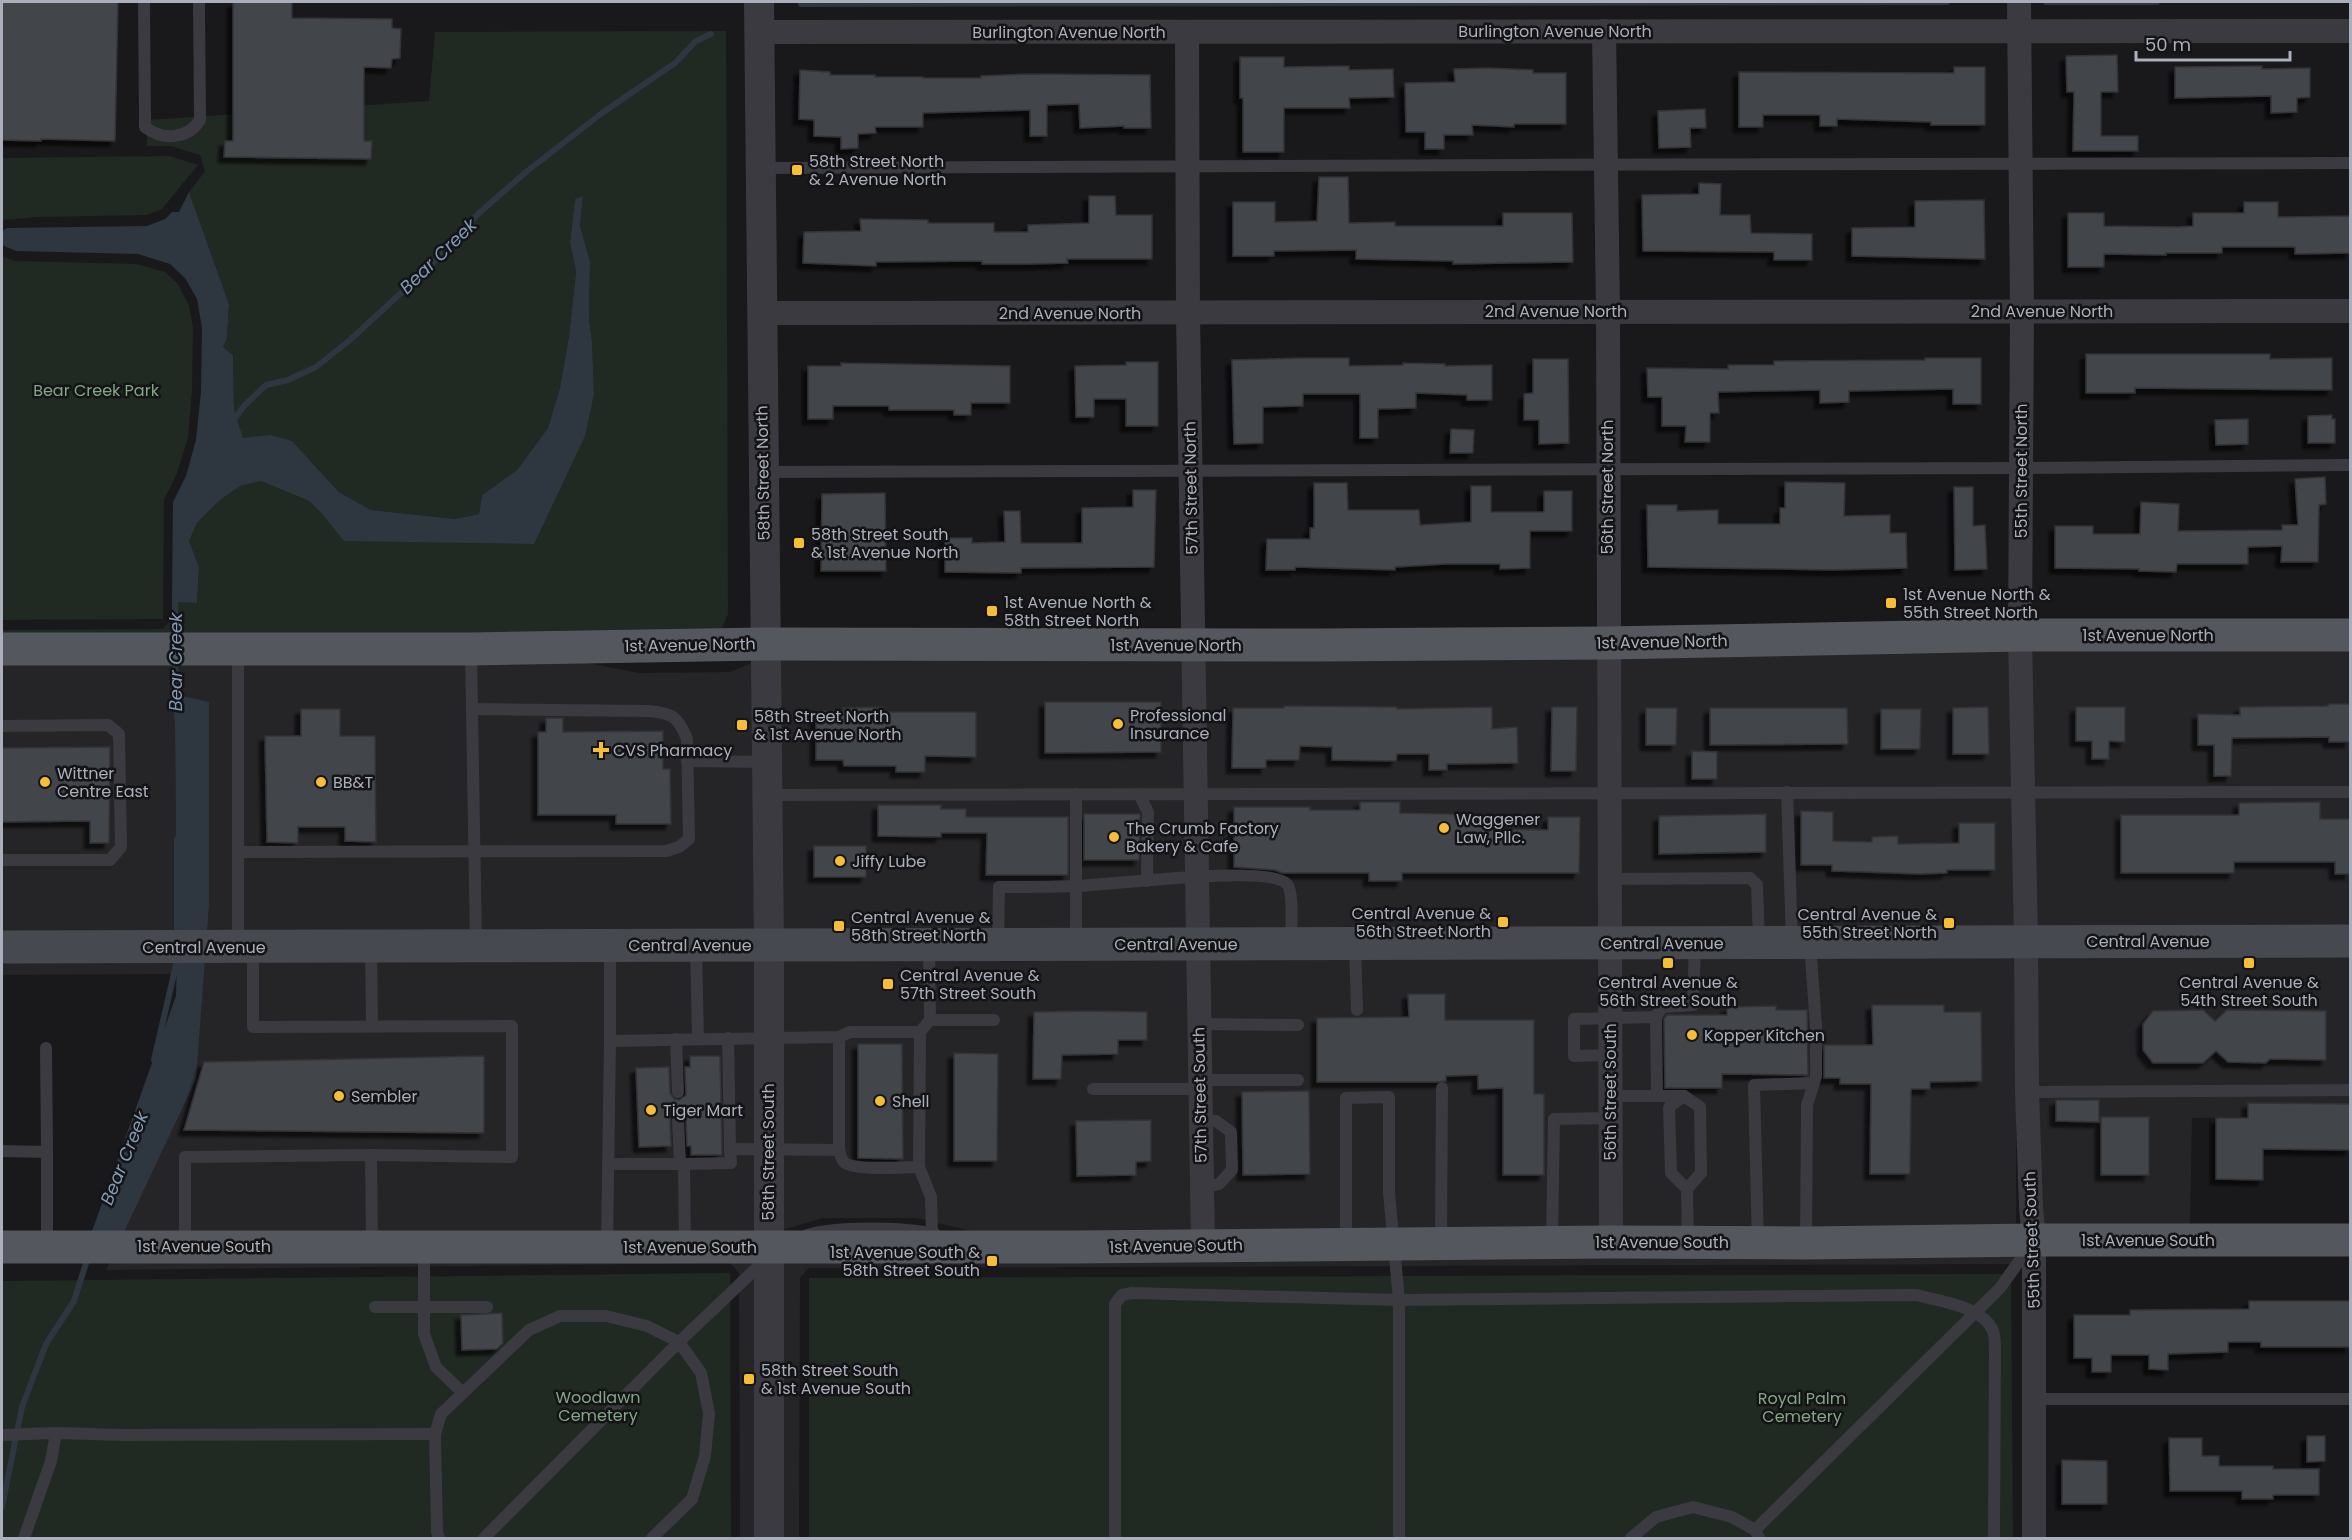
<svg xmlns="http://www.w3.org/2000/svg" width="2352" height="1540" font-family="Poppins,sans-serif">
	<defs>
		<filter id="shadow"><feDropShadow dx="-5.5" dy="5.5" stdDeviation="1.5" flood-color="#0009"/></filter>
	</defs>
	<rect width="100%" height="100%" fill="#19191b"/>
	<g fill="#252528">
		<path d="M2010,647L2015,929L1620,931L1618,655Z"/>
		<path d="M2031,647H2350V929H2037Z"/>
		<path d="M1597,655L1599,931L1208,932L1204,657Z"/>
		<path d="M775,656L1183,657L1187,932L779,933Z"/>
		<path d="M567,659L639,673L730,672L754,662L758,933L207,935L209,905L172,695L175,727L177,935H2V661Z"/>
		<path d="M2016,953V1229L1621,1230L1620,955Z"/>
		<path d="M2037,953H2350V1116L2192,1118L2190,1228L2037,1229Z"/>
		<path d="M1599,955L1600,1230L1213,1234L1209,956Z"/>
		<path d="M1187,956L1192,1234L988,1235L916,1218H823L779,1231V957Z"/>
		<path d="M758,957L757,1235L123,1234L136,1205L205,959Z"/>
		<path d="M2,959H177L176,974L2,975Z"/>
		<path d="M2016,1253V1270L2011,1264L809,1268L800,1278L799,1538H780L779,1259Z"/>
		<path d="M112,1258L757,1259L759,1538H740L739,1273L730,1263L106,1270Z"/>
	</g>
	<g fill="#202922">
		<path d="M726,31L728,614L720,632L2,637V630L163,629L172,619V602L197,603L199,567L189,541L197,523L219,501L240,486L261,481L309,501L324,516L534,544L594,394L592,341L589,320L590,261L580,226L583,196L575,199L570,243L576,272L569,336L560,388L548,428L517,470L482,495L479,514L455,519L371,510L339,492L311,461L270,435L243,439L234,409L233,355L223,347L227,337L229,304L189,192L205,171L200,155L171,146H147V120L429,101L435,32Z"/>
		<path d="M169,156L198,165L162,209L147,215L38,217L2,220V158Z"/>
		<path d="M2,256L14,261L136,264L165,272L177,283L189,305L193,328L192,391L188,437L177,473L164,500L163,619L2,620Z"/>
		<path d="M730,1273L731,1538H2V1281Z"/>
		<path d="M2011,1274L2013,1538H809V1278Z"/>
	</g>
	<g fill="#2e373f">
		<path d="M189,192L229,304L227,338L223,347L233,355L234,409L243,438L270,435L292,441L339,492L371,510L455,519L479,514L482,495L517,470L548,428L560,388L569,336L576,272L570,243L575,199L583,196L580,226L590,261L589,320L592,341L594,394L585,436L534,544L344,541L324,516L309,501L261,481L240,486L219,501L197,523L189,541L199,567L197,603L172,602L173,502L186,476L196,440L201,392L202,328L197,299L185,278L170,264L138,254L16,251L2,245V231L7,228L147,226L165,219L172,212H179Z"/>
		<path d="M172,694L209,702V905L207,935H177L175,727Z"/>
		<path d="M177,959H205L196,1079L123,1234H91L176,996Z"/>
	</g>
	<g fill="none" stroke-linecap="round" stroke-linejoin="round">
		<g stroke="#2e373f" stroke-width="6">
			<path d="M2046,2H2157"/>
			<path d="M801,4L1947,2"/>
			<path d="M232,422L244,406L266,385L288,380L316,367L350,340L428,268L478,214L526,172L602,113L675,63L696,41L711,34"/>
			<path d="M175,596V640"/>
			<path d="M175,659L176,703"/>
			<path d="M177,937V839"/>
			<path d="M154,1060L176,965V956"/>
			<path d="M2,1507L22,1407L46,1344L74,1301L88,1257"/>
		</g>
	</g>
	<g fill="#434448" stroke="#333337" stroke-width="1.5" filter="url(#shadow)">
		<path d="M2,2H118L115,141L41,139V141L2,140Z"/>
		<path d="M233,2H292V18L392,19V28L401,29L400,58L392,59L391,68L364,67V141H372L371,159L224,157L225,141H233Z"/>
		<path d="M2117,55L2118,92H2101V136H2138V151H2073L2074,92H2067L2066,56Z"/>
		<path d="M1240,57H1284V67L1349,66V70L1393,69L1394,97L1349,98L1350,108H1284V152H1243V98H1240Z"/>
		<path d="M2262,66V69L2310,68V97L2297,98V112L2271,113V96L2175,98V67Z"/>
		<path d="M1954,67H1985V125H1931V122L1837,119V126H1820V115H1763V127H1739V72L1954,73Z"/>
		<path d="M1489,68L1533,70V73H1566V124H1514V127L1472,125L1473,135H1444V149H1425V132H1406L1405,83L1455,82L1454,69Z"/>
		<path d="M800,70L830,72V75H875V77H923V78H981V76L1030,74L1150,75L1151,128H1124V126L1080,128L1079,104L1047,105V136H1030V110L923,113V127H875L876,133L858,134V148L841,149V137L814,136V120L799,119Z"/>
		<path d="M1705,109L1706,128H1690L1691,147L1659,148L1658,111Z"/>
		<path d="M1319,177H1348L1349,223L1395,222V226H1503V213H1572L1573,262L1453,264V261L1356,259V250L1274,251V256H1233V202H1275V222L1317,221Z"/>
		<path d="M1699,183L1721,184L1720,215H1750L1751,233L1812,234V260H1774V252L1643,251L1642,195L1699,194Z"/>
		<path d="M1089,196H1115L1116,215H1152V259H1067L1068,263L1030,264H982V261L876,262V266L803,263L804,232L861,231L860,219L928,220V223H994V232H1028V225L1089,223Z"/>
		<path d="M1984,200L1985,259L1852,256V228L1915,227V201Z"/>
		<path d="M2244,202H2278V217L2350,216V253L2295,254V247H2222V253H2166V255L2104,254V267H2068V213H2104V226L2178,227L2193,226V213H2244Z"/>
		<path d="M2086,354H2270V359L2332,358V390L2135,388V393H2086Z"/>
		<path d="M1302,358H1349V366L1403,365V363L1445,364V366L1492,365V400H1467V395L1416,393V408L1378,409V438H1360V394H1303V406L1263,407V443L1234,444L1232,360Z"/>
		<path d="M1925,358H1981V404H1953V389L1849,391V402L1820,403V390L1718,392L1719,413H1710V442H1685L1686,426H1662V397H1648L1647,368L1728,369V365H1774V361L1925,360Z"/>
		<path d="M1533,359H1568L1569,443L1539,444V420H1524V394L1533,393Z"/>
		<path d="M1126,362H1158V426H1126V399H1094V417H1076L1075,366L1126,365Z"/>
		<path d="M841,363L1010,366V403H971V415H954V410H889V406H833V419H808V366H841Z"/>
		<path d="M2332,415V419H2335V443H2308V416Z"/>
		<path d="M2248,419V444L2216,445L2215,420Z"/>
		<path d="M1451,429L1474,430L1473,453H1450Z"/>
		<path d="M2325,477L2326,504L2319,505L2318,562H2281L2282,546L2248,547V564H2177L2176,572L2139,571V569L2055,568V526H2093V534H2140L2141,502L2179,504L2178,531L2282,530V525H2298L2295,479Z"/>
		<path d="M1785,482L1845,483L1844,516L1890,515V533H1906L1907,568L1832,570L1648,567L1647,505H1677V511L1718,510V524H1780V508H1785Z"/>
		<path d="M1314,483H1347L1348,510H1419L1420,525L1471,522V486H1491V512H1544V491H1572V531H1530V568L1500,569V564H1446L1395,567V570L1295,567V570H1266L1267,539H1310V528H1314Z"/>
		<path d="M1954,487H1973V526L1985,525L1987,569L1955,570Z"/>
		<path d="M1133,490H1156L1154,567L1021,568V573L945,572V538H972V543L1005,542L1004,511H1020L1021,543H1082V508L1133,507Z"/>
		<path d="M885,493L886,571H821L822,494Z"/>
		<path d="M1045,702H1161V752L1045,753Z"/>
		<path d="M2328,704H2350V742H2329V737L2232,738L2231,776H2214V745H2198V714L2240,715V707L2328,706Z"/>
		<path d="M1284,706L1397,707V709L1492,707V729L1517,727L1518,763L1447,764V770H1429V754H1397L1396,761L1332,760V747L1300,746L1299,760H1266V768H1232L1233,708H1284Z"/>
		<path d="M883,707V712H976V757L925,756V772H896V766H844L843,760H816V711H843V708Z"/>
		<path d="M1552,707H1577L1576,771H1551Z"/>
		<path d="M1988,707L1989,754H1953V708Z"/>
		<path d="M2076,707H2125V742L2109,741V759H2092V741H2076Z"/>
		<path d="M1646,708H1677L1676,745H1646Z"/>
		<path d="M1710,708H1847L1848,744L1710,745Z"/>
		<path d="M301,709H340V736H375L376,842L345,841V827H298V843L267,842L265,736H301Z"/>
		<path d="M1881,709H1921L1920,749H1881Z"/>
		<path d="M546,718H563V732L663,731V769H670L671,824H616V815H538V732H546Z"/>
		<path d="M110,747L109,843H90V821L2,822V748Z"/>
		<path d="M1692,751L1717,752V779H1692Z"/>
		<path d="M1360,802H1400V813L1493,815V829L1548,830V817H1580L1579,873H1402V881H1369V873H1282L1275,870L1234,867V807H1310V810H1360Z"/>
		<path d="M2320,802V819H2350V874H2335V862H2234V873H2121V815H2239V803Z"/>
		<path d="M878,805H941V809H966V817H1068V875H986L987,833H941V837L878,836Z"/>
		<path d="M1801,811L1833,812V841L1872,842V837L1898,836V844L1959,843V823H1995V870H1947V873L1919,874L1864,872L1832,871V865H1801Z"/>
		<path d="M1084,814H1140L1139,860H1084Z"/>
		<path d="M1766,814V852L1659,854V816Z"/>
		<rect x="814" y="846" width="52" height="31"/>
		<path d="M1408,994H1445V1020H1534V1094H1544V1175H1503V1088L1478,1089V1075L1446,1076V1081L1437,1082H1317V1018L1409,1017Z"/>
		<path d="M1872,1005H1944V1012H1981L1982,1081L1930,1082V1089H1911L1910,1174H1870L1871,1084H1840V1078H1824V1045H1873Z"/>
		<path d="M1776,1006V1010H1807L1808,1075L1722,1074V1088H1665L1664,1019L1667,1015H1727V1007Z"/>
		<path d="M2203,1010L2215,1021L2227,1010L2326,1011V1060L2270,1059L2266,1063L2228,1062L2216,1051L2203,1063H2153L2143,1050V1024L2153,1011Z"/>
		<path d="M1088,1011L1147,1012V1040H1118V1054L1062,1055L1061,1079H1033L1034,1012Z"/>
		<path d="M858,1044H902L903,1159L858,1158Z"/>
		<path d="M954,1053L998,1054L997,1161H954Z"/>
		<path d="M484,1056V1133L184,1130L204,1062Z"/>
		<path d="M690,1056H720L722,1155H691V1146H687L686,1118L682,1112L678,1111L673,1112L670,1119L671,1146L639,1147L636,1068L669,1067L670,1093L674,1099L679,1100L686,1095L685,1067H690Z"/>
		<path d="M1309,1091L1310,1174L1243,1175L1242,1092Z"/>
		<path d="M2056,1100H2099V1122L2056,1121Z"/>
		<path d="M2248,1103L2350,1104V1150L2263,1149V1180L2216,1179V1118H2248Z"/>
		<rect x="2101" y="1117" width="48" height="58"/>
		<path d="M1151,1120V1161L1136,1162V1175L1077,1176L1076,1121Z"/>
		<path d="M2249,1301H2350V1347H2261V1342H2228V1352L2168,1354V1370L2149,1369V1355H2111V1372H2092V1358H2074V1315H2130V1310L2249,1309Z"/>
		<path d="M502,1313L503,1343L497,1349L462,1350L461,1315Z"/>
		<path d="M2307,1436H2325V1461L2307,1462Z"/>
		<path d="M2169,1438H2202V1456H2219V1466H2273V1469H2319V1495H2273V1499H2242V1491H2170Z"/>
		<path d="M2062,1460L2107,1461V1504H2062Z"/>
	</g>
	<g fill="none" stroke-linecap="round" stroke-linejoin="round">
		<g stroke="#3a3a40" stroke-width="12">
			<path d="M144,2L145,127C163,141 188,139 200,120L199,2"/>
			<path d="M762,168C1291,169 1821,160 2350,163"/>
			<path d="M764,472L2021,468L2350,465"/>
			<path d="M471,650L476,945"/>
			<path d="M2,726L108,725L119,734L121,847L110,860H2"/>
			<path d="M687,761L766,762"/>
			<path d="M1787,792L1792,941"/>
			<path d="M1076,794V943"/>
			<path d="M1139,794L1148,812L1147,881"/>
			<path d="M768,795L2350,792"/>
			<path d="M238,852L666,851L679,847L689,839L687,739C678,716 672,713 648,711L472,709"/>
			<path d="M1609,879L1750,878L1757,885L1759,941"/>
			<path d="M998,943L999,887C1025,887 1051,887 1077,886C1110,885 1269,864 1287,884C1294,892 1291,930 1291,943"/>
			<path d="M238,945V651"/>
			<path d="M1355,945L1357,1010"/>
			<path d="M696,946L698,1039"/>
			<path d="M929,946L930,1020L920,1032L919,1167L931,1197L932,1234"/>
			<path d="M253,947V1027L512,1026V1157L371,1155"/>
			<path d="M371,947L372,1026"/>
			<path d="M610,947V1041"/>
			<path d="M1656,1017L1662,1007L1693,1005L1695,944"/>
			<path d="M930,1020H994"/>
			<path d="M1199,1024L1298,1025"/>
			<path d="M728,1038L730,1149"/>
			<path d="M676,1039L678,1092"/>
			<path d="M46,1048L47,1152"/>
			<path d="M1610,1055L1574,1056V1019L1656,1017L1657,1096"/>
			<path d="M1200,1080H1298"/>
			<path d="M1093,1089H1200"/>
			<path d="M2027,1092L2350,1090"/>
			<path d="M1610,1096H1684L1700,1107L1701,1173L1687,1189L1688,1241"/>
			<path d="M1684,1096L1669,1107L1671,1173L1687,1189"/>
			<path d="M678,1119L680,1164"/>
			<path d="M1201,1120L1216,1121L1231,1132L1232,1170L1219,1184L1202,1188"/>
			<path d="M839,1150C841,1155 840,1159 845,1163C858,1171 902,1167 919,1167"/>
			<path d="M2,1151L47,1152V1246"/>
			<path d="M608,1164H684L685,1245"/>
			<path d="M684,1164L731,1163L730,1149L839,1150V1037"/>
			<path d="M807,1235C836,1226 904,1227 935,1234"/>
			<path d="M1552,1241L1554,1119L1610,1118"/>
			<path d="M1441,1242L1442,1088"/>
			<path d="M1806,1242L1807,1105L1816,1076V1026L1810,943"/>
			<path d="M1758,1243L1754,1085L1813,1083"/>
			<path d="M1346,1244V1098L1389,1097V1193L1399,1300V1538"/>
			<path d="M185,1245V1157L371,1155L372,1245"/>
			<path d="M607,1245L610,1041L839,1037L850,1032H920"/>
			<path d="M424,1247V1334L436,1367L463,1393"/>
			<path d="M375,1307H487"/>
			<path d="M2034,1399H2350"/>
			<path d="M2,1435L56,1433L124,1435L435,1434"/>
			<path d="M1755,1530L2000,1288L2030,1246"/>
			<path d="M24,1538L51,1461L56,1433"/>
			<path d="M439,1538L437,1532L435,1434L441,1414L529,1330L560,1316H606L647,1326L679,1342L701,1373L709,1413L705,1456L692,1499L652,1538"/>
			<path d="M484,1538L679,1342L765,1260"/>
			<path d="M1115,1538V1304L1122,1295L1132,1293L1399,1300L1916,1295C1939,1301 1983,1306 1993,1331C1995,1336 1995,1345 1995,1350L1994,1538"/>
			<path d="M1631,1538L1656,1517L1693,1507L1732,1517L1755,1530L1759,1538"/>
		</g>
		<g stroke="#3a3a40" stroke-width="24">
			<path d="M2019,2L2022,311L2020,635L2026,941L2027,1092L2031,1207L2034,1240V1538"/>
			<path d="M1604,31L1608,311L1611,1242"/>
			<path d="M759,32L2350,31"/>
			<path d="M1187,32L1188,314L1203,1246"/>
			<path d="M761,313L2350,311"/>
		</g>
		<path stroke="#3a3a40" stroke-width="30" d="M759,2L769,945V1538"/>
		<path stroke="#474950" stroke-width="33" d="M2,947L2350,941"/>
		<g stroke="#55575f" stroke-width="33">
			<path d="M2,649H471L764,644L1320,645L1607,643L2020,635H2350"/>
			<path d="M2,1247H1076L1611,1242L1806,1243L2034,1240H2350"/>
		</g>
	</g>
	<g fill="#f6be36" stroke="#141416" stroke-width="2">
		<rect x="791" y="164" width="12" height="12" rx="3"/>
		<rect x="793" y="537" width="12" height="12" rx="3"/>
		<rect x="1885" y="597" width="12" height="12" rx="3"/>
		<rect x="986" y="605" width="12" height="12" rx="3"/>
		<circle cx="1118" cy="724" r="6"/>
		<rect x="736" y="719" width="12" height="12" rx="3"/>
		<path d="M598 741h6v6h6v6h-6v6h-6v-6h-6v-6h6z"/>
		<circle cx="45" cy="782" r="6"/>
		<circle cx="321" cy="782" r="6"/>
		<circle cx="1444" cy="828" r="6"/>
		<circle cx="1114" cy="837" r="6"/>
		<circle cx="840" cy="861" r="6"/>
		<rect x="1497" y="916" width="12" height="12" rx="3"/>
		<rect x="1943" y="917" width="12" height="12" rx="3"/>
		<rect x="833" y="920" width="12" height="12" rx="3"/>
		<rect x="1662" y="957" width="12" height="12" rx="3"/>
		<rect x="2243" y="957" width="12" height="12" rx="3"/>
		<rect x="882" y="978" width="12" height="12" rx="3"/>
		<circle cx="1692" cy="1035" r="6"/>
		<circle cx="339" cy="1096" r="6"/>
		<circle cx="880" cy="1101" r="6"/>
		<circle cx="651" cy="1110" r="6"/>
		<rect x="986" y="1255" width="12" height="12" rx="3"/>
		<rect x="743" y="1373" width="12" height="12" rx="3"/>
	</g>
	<g text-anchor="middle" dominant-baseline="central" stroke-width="5" stroke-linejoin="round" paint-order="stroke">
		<g font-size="16" fill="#abafbb" stroke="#141416">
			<text x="1555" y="31">Burlington Avenue North</text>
			<text x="1069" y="32">Burlington Avenue North</text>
			<text x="1556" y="311">2nd Avenue North</text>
			<text x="2042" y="311">2nd Avenue North</text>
			<text x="1070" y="313">2nd Avenue North</text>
			<text transform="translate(2021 471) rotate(-90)">55th Street North</text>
			<text transform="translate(763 473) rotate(-91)">58th Street North</text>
			<text transform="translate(1607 487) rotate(-90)">56th Street North</text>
			<text transform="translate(1191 488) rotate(-91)">57th Street North</text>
			<text x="2148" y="635">1st Avenue North</text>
			<text transform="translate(1662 642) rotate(-1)">1st Avenue North</text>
			<text transform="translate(690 645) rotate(-1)">1st Avenue North</text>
			<text x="1176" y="645">1st Avenue North</text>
			<text x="2148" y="941">Central Avenue</text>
			<text x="1662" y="943">Central Avenue</text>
			<text x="1176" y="944">Central Avenue</text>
			<text x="690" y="945">Central Avenue</text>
			<text x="204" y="947">Central Avenue</text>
			<text transform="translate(1610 1092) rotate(-90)">56th Street South</text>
			<text transform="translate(1200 1095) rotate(-91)">57th Street South</text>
			<text transform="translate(768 1152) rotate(-90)">58th Street South</text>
			<text transform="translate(2032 1240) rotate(-92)">55th Street South</text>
			<text x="2148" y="1240">1st Avenue South</text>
			<text x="1662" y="1242">1st Avenue South</text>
			<text x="204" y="1246">1st Avenue South</text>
			<text transform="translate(1176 1246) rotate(-1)">1st Avenue South</text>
			<text x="690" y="1247">1st Avenue South</text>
		</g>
		<g font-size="16" fill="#abafbb" stroke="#141416" text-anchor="start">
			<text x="809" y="161">58th Street North<tspan x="809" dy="18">&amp; 2 Avenue North</tspan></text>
			<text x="811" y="534">58th Street South<tspan x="811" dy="18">&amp; 1st Avenue North</tspan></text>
			<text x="1903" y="594">1st Avenue North &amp;<tspan x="1903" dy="18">55th Street North</tspan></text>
			<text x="1004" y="602">1st Avenue North &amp;<tspan x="1004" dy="18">58th Street North</tspan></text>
			<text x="1130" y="715">Professional<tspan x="1130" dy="18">Insurance</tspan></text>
			<text x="754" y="716">58th Street North<tspan x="754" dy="18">&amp; 1st Avenue North</tspan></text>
			<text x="613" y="750">CVS Pharmacy</text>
			<text x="57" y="773">Wittner<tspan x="57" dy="18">Centre East</tspan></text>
			<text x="333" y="782">BB&amp;T</text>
			<text x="1456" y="819">Waggener<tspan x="1456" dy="18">Law, Pllc.</tspan></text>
			<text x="1126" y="828">The Crumb Factory<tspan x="1126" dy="18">Bakery &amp; Cafe</tspan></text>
			<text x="852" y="861">Jiffy Lube</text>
			<text x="1491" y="913" text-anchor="end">Central Avenue &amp;<tspan x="1491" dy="18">56th Street North</tspan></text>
			<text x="1937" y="914" text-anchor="end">Central Avenue &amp;<tspan x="1937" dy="18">55th Street North</tspan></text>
			<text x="851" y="917">Central Avenue &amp;<tspan x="851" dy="18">58th Street North</tspan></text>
			<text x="900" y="975">Central Avenue &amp;<tspan x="900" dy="18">57th Street South</tspan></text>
			<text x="1668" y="982" text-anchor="middle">Central Avenue &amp;<tspan x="1668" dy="18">56th Street South</tspan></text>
			<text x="2249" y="982" text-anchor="middle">Central Avenue &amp;<tspan x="2249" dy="18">54th Street South</tspan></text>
			<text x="1704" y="1035">Kopper Kitchen</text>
			<text x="351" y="1096">Sembler</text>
			<text x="892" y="1101">Shell</text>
			<text x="663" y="1110">Tiger Mart</text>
			<text x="980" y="1252" text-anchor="end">1st Avenue South &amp;<tspan x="980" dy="18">58th Street South</tspan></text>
			<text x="761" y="1370">58th Street South<tspan x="761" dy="18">&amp; 1st Avenue South</tspan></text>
		</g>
		<g font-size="16" fill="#82a686" stroke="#141416">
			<text x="96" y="390">Bear Creek Park</text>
			<text x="598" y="1397">Woodlawn<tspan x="598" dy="18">Cemetery</tspan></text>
			<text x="1802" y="1398">Royal Palm<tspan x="1802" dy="18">Cemetery</tspan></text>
		</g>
		<g font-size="18" font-style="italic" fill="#829bb6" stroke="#141416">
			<text transform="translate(438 256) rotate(-44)">Bear Creek</text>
			<text transform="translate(175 662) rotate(-90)">Bear Creek</text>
			<text transform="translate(124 1158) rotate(-68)">Bear Creek</text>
		</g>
	</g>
	<rect width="2352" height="1540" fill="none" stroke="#abafbb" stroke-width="6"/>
	<path d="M2136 51v9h154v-9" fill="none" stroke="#abafbb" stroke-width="3"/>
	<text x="2145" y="51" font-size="18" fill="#abafbb" stroke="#141416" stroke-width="4.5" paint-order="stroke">50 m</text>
</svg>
